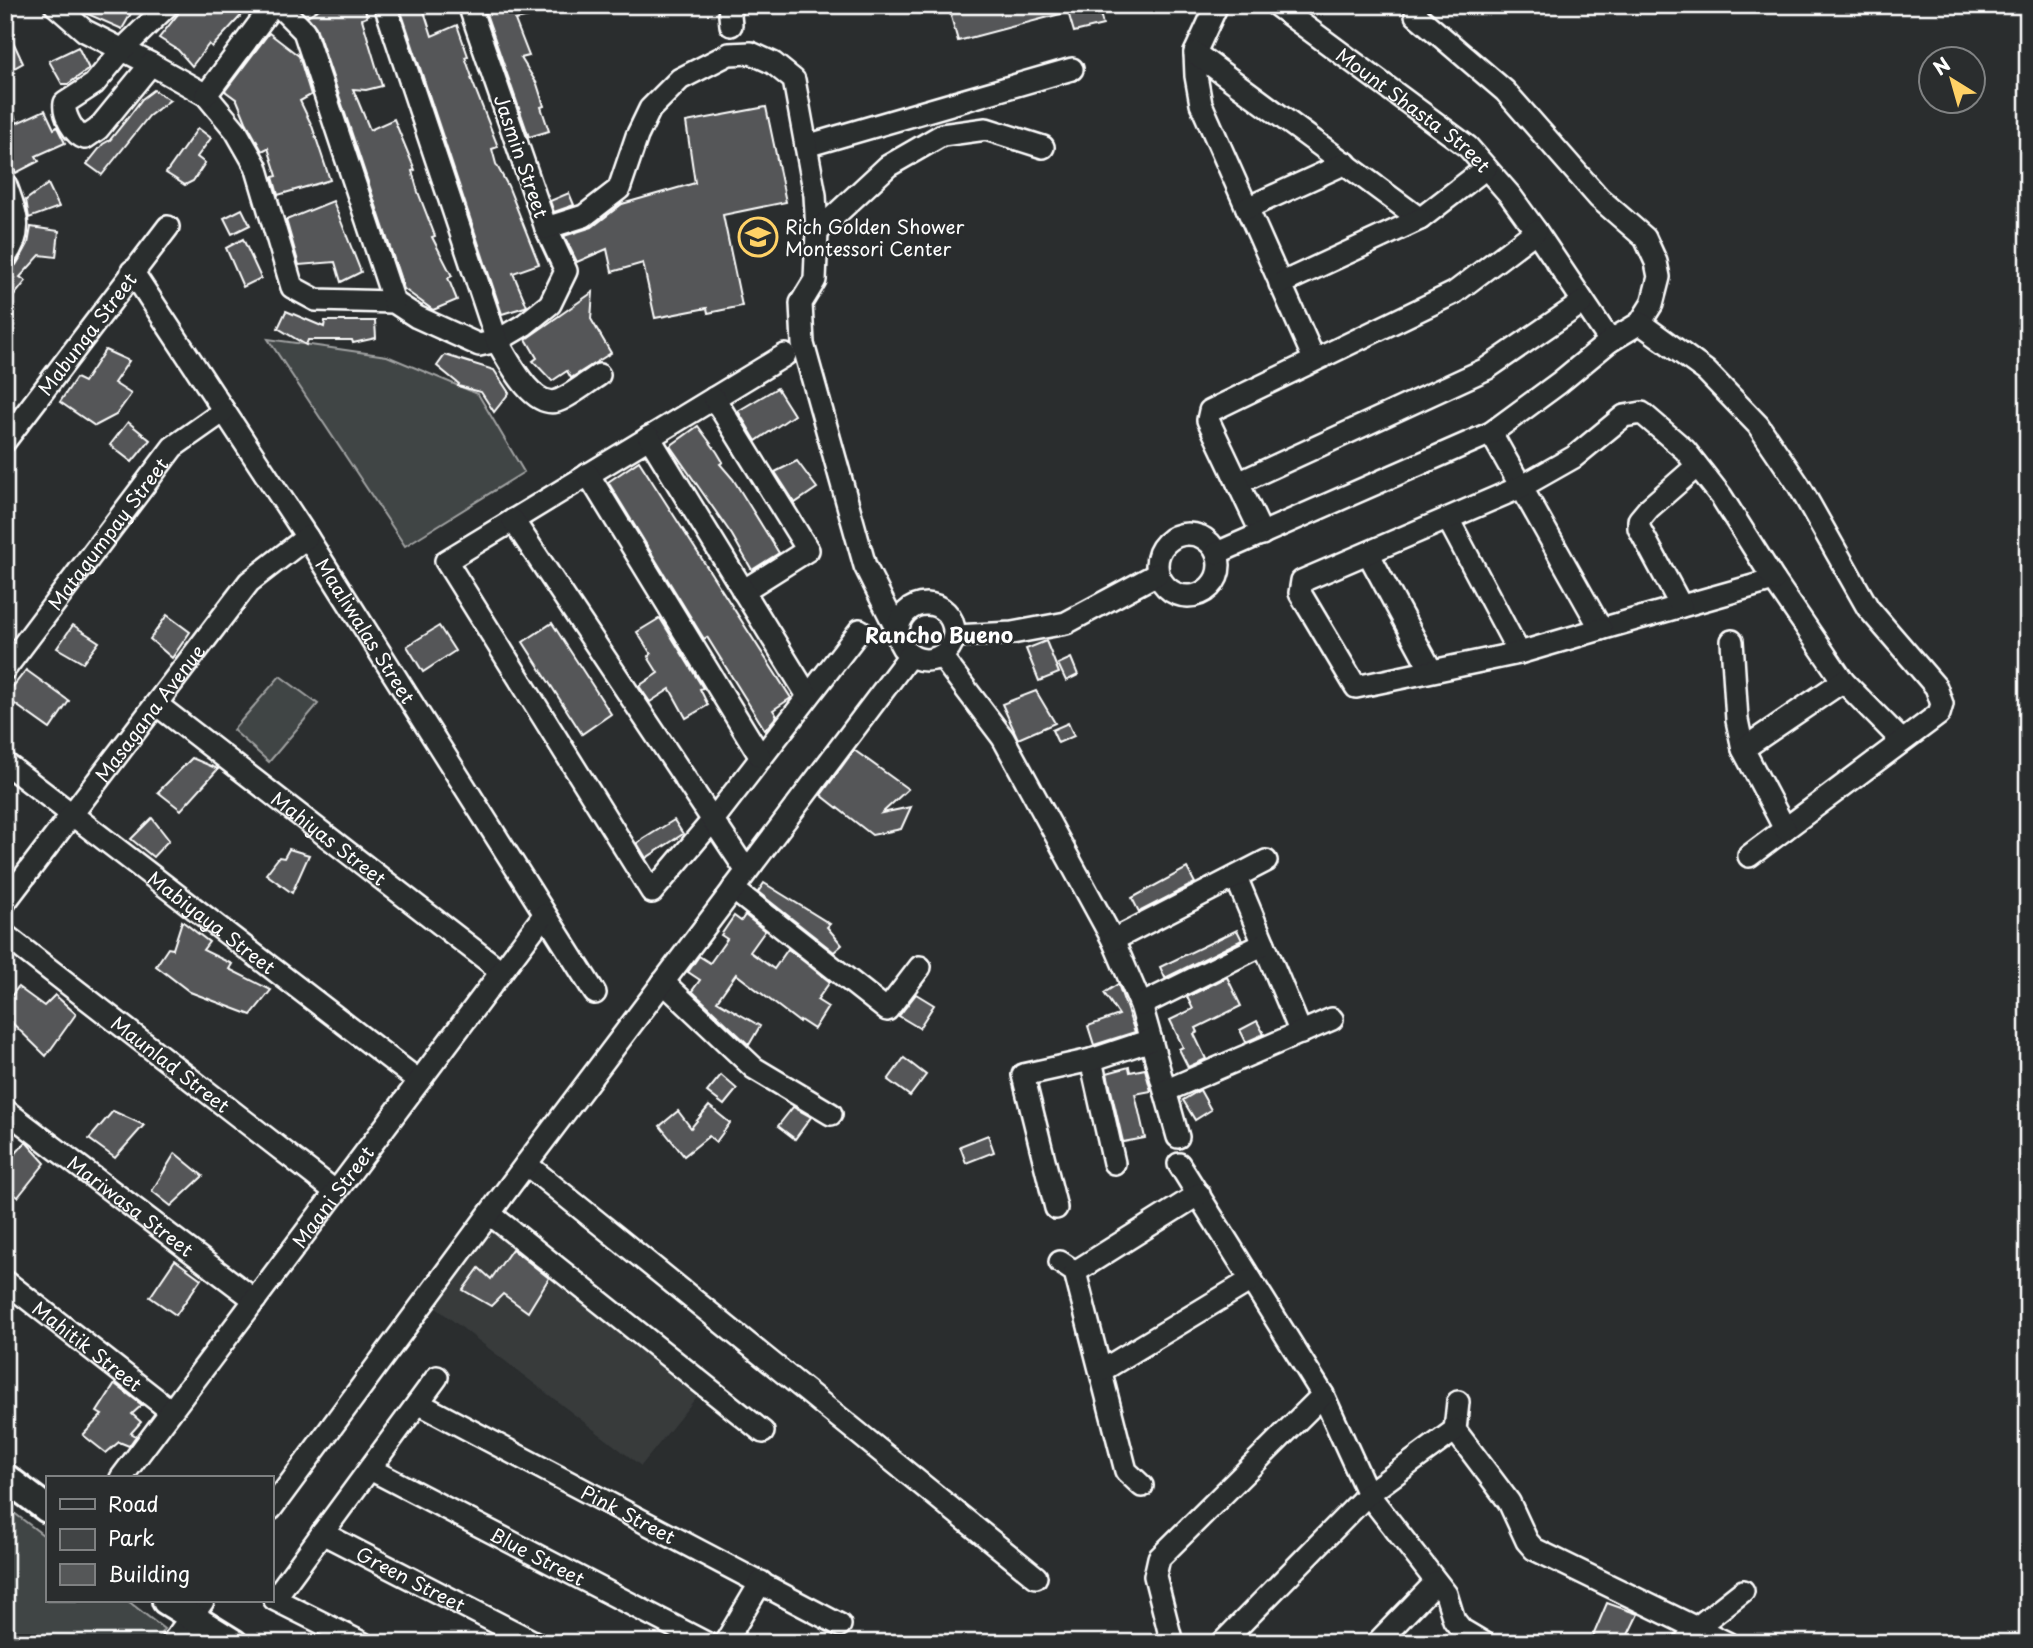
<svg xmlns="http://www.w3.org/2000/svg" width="2033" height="1648" font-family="'Playpen Sans',sans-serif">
	<rect width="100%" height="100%" fill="#2a2d2e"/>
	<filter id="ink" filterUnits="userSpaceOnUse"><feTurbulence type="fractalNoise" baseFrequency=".0143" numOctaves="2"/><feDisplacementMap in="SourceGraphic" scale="14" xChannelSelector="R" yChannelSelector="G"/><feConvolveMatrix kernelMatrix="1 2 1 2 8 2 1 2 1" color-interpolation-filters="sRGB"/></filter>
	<g filter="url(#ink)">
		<path fill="#373a3b" d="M503,1214L712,1378L641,1466L435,1307Z"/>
		<g fill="#414445" stroke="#a0a2a2" stroke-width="2">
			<path d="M268,339L387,356L478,394L524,472L405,546Z"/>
			<path d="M280,676L318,704L269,762L233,730Z"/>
			<path d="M5,1506L47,1538V1601H128L164,1629L154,1643H5Z"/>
		</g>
		<g fill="#555758" stroke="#fff" stroke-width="2">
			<path d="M75,5H136L122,29L83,12Z"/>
			<path d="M181,5H251L212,47L209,44L192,66L178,50L159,38L178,14Z"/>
			<path d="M326,5H364L367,17L362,19L382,86L366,90L353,89L370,130L394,119L415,170L412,171L418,192L435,236L432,237L452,276L448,278L457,300L433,310L404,289L316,27L307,16Z"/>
			<path d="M399,5H422L432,36L457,25L468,56L465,57L472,77L471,78L498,147L492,149L496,164L508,186L539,264L513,273L527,306L525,307L502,314Z"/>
			<path d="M483,5H553L554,12L515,20L529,56L521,58L537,84L544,106L541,107L549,131L529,137Z"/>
			<path d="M978,5H1098L1103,25L1074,32L1068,12L958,41L950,13Z"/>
			<path d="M5,24L23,63L5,73Z"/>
			<path d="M269,33L299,56L311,95L300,101L312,126L330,180L278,195L273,177L277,176L268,148L262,151L246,122L237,100L225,91Z"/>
			<path d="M78,47L89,69L68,84H62L49,61Z"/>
			<path d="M154,90L170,100L149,116L102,175L87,164L103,144L110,140L127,119L142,99Z"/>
			<path d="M7,94L17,123L45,110L54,129L57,127L65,143L36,156L39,161L16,173L5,152Z"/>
			<path d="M766,107L786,202L723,215L742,306L708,313L707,308L655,318L643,263L612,272L607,249L577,262L564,236L592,227L622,204L695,183L686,122Z"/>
			<path d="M198,128L211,138L197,157L205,163L193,181L185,185L166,173Z"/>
			<path d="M48,184L59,207L29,218L26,200Z"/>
			<path d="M569,193L574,205L554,212L550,201Z"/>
			<path d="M333,201L361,272L341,282L335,262L299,265L286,220Z"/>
			<path d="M242,209L250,225L232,234L224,218Z"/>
			<path d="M31,227L59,231L56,257L40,255L20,277L26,281L5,307V270L16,265L22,255L28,244Z"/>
			<path d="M243,239L261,278L243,287L226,248Z"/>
			<path d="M593,292L591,319L611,353L571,378L567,371L552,381L533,361L537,358L526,339Z"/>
			<path d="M286,311L324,327L325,321H375L376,338L353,343L352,340H308L306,345L278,328Z"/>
			<path d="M105,350L129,361L114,383L131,394L116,415L95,426L60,402L76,378L84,382Z"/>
			<path d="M445,355L494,370L509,393L494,412L481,392L458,386L459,384L437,366Z"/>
			<path d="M777,388L794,415L756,441L738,411Z"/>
			<path d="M128,422L150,440L132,462L110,445Z"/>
			<path d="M698,426L717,452L723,462L720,464L733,479L779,553L752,570L732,535L670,446Z"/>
			<path d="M639,461L791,698L773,710L777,716L765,730L707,637L704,639L608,482Z"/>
			<path d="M797,461L817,488L795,503L775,472Z"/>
			<path d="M167,615L190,632L172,658L150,639Z"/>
			<path d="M660,618L703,688L700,689L708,705L686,718L670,689L650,702L639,686L658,673L648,657L651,654L637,632Z"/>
			<path d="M552,623L611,714L582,734L523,642Z"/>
			<path d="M73,625L99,642L83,663L57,648Z"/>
			<path d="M439,626L455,651L423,672L407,646Z"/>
			<path d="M1046,641L1059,673L1039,681L1026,649Z"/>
			<path d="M1071,658L1078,675L1066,681L1058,664Z"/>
			<path d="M26,670L69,701L50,729L5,697Z"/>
			<path d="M1036,691L1055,723L1018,739L1002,704Z"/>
			<path d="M1068,723L1074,736L1058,743L1052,730Z"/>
			<path d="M854,750L908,789L882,813L911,807L901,829L872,835L821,795Z"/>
			<path d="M192,758L218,769L181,810L158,792Z"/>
			<path d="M152,818L169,840L153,857L131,839Z"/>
			<path d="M674,820L683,834L646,858L637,843Z"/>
			<path d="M289,849L309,855L292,893L266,874L279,857L284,858Z"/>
			<path d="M1187,868L1195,883L1139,912L1132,898Z"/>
			<path d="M764,883L830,924L827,927L842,945L834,952L758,892Z"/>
			<path d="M745,915L765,931L750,952L774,969L788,949L830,982L817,1000L828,1007L814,1029L800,1020L799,1022L736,974L717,1001L760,1026L749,1045L692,991L700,980L688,972L699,956L710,963L727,939L721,935L734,916L741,921Z"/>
			<path d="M182,921L209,942L203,950L232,964L229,969L271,990L251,1015L190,992L156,966L168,948L173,949Z"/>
			<path d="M1237,930L1242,940L1165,978L1160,967Z"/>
			<path d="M1227,977L1241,1006L1196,1028L1198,1032L1194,1034L1206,1059L1188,1067L1179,1049L1183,1047L1170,1020L1193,1009L1187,997Z"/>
			<path d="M1118,984L1135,1032L1094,1045L1088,1026L1119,1015L1104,993Z"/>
			<path d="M18,987L44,1006L55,995L76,1014L46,1056L5,1016V1005Z"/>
			<path d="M916,994L934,1005L919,1028L899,1016Z"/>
			<path d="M1257,1021L1264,1034L1246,1042L1240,1030Z"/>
			<path d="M904,1058L926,1075L910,1096L888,1080Z"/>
			<path d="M1129,1067L1130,1072L1145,1069L1151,1091L1135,1094L1145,1138L1123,1142L1107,1073Z"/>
			<path d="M721,1075L737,1089L724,1105L707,1092Z"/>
			<path d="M1200,1090L1211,1110L1195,1120L1183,1100Z"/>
			<path d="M709,1106L730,1123L716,1142L709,1136L684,1156L660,1126L678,1111L691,1128Z"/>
			<path d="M793,1107L811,1117L795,1139L778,1126Z"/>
			<path d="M113,1111L144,1125L115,1158L89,1139Z"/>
			<path d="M988,1135L994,1152L966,1163L960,1146Z"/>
			<path d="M26,1142L45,1163L18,1197L5,1188V1165Z"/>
			<path d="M175,1153L203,1176L171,1206L152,1191Z"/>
			<path d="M512,1249L549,1278L528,1312L503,1294L491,1306L463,1290L479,1268L491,1279Z"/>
			<path d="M175,1260L201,1279L176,1315L150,1297Z"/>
			<path d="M115,1384L142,1405L132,1414L141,1422L131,1433L136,1436L129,1446L119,1442L106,1453L83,1435L102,1415L97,1412Z"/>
			<path d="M1607,1603L1638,1614L1624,1643H1610L1593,1636Z"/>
		</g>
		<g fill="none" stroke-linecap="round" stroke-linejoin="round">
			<defs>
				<g id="minor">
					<path d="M55,5L85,31L151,64L206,95L236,131L256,166L292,287L316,300L394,302L417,317L479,345L497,341L524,325L550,304L566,271L546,228L469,5"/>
					<path d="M278,5L304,31L394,302"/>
					<path d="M385,5L497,341C508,359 531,408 557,401C568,398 588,382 599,375"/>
					<path d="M729,5L731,25"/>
					<path d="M1217,5L1195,53L1196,76L1201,104L1314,359"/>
					<path id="s1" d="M1276,5L1468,147L1510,195L1536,231L1610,341"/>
					<path d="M1417,5L1416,15L1505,91L1599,198L1645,238L1656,262L1659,277L1652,304L1640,323"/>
					<path d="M1195,53L1420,219L1486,168"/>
					<path d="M151,64L98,129L85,138C74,135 63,115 65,103L94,84L123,49L168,5"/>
					<path d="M206,95L273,5"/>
					<path d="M806,146L1072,69"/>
					<path d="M5,183C15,211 25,231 5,257"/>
					<path d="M1247,208L1346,163"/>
					<path d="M546,228L584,216L619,189L637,136L650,109L680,79L729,54L751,53L773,63L794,80L815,195L817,232L815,280L801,303L803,344L865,566L897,630"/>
					<path d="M817,232L888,166L942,135L986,129L1043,147"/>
					<path id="s2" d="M132,271L307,537L595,993"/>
					<path d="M1280,284L1420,219"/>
					<path d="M785,355L446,561L652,892L713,820L860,630"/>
					<path d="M714,398L808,550L743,591"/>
					<path d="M1491,433L1601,629L1774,580L1843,681L1902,741"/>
					<path d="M649,437L808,696"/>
					<path id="s3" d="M5,441L168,227"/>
					<path d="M588,474L760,756"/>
					<path d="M1238,483L1486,369L1583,302"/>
					<path d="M1448,519L1519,653"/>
					<path d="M513,520L746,870"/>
					<circle cx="1188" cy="565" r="31"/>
					<path d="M1262,534L1208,420L1210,411L1454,293L1536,231"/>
					<path d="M1217,553L1491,433L1559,383L1610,341L1640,323L1706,371L1758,425L1798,484L1868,608L1936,687L1942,704L1939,714L1749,856"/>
					<path d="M1368,553L1431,670"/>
					<circle cx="926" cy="632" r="28"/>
					<path d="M1681,606L1639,528V520L1649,508L1697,466"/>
					<path d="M1601,629L1519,653L1356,687L1300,593L1302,581L1521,487L1574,457L1624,416L1642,413L1685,450L1721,496L1774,580"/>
					<path d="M955,636L1012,633L1066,623L1157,574"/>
					<path d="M1732,641L1737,720L1743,749"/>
					<path d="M941,656L1003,738L1113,940L1141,1005L1178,1137"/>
					<path id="s4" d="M5,669L173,447L224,411"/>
					<path id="s5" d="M156,704L501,971"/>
					<path id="s6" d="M5,763L419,1081"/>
					<path d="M1785,829L1743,749L1843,681"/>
					<path d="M1236,877L1301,1033"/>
					<path d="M733,889L887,1010L920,967"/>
					<path id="s7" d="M5,902L249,582L307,537"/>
					<path id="s8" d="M5,935L336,1192"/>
					<path d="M1113,940L1266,861"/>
					<path d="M663,982L754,1068L831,1114"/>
					<path d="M1141,1005L1264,944"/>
					<path d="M1091,1060L1114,1163"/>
					<path d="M1165,1091L1332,1019"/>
					<path id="s9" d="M5,1110L255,1300"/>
					<path d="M526,1164L1036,1577"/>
					<path d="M1179,1164L1323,1395L1368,1494L1446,1594L1454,1620L1462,1630L1484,1643"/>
					<path d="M1056,1208L1023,1075L1091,1060L1151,1040"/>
					<path d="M490,1214L763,1432"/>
					<path d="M1060,1262L1075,1272L1126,1471L1142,1486"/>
					<path d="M1075,1272L1199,1194"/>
					<path id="s10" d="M5,1281L171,1411"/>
					<path d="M1101,1371L1251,1280"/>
					<path d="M1458,1402L1455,1430L1509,1502L1527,1541L1534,1549L1727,1643"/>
					<path id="s11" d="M418,1403L840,1625"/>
					<path id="s12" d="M370,1469L706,1643"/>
					<path id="s13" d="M121,1478L544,915"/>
					<path d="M271,1509L526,1164L910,655"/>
					<path id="s14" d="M322,1533L536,1643"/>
					<path d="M172,1643L203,1601"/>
					<path d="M362,1643L274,1599L437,1377"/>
					<path d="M725,1643L761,1582"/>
					<path d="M1172,1643L1155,1576L1159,1558L1323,1395"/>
					<path d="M1222,1643L1368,1494L1455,1430"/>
					<path d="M1377,1643L1436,1582"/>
					<path d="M1684,1643L1696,1628L1743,1591"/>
				</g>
				<g id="major">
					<path d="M5,1477L47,1509"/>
					<path d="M166,1601L234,1643"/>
				</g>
			</defs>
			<use href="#minor" stroke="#fff" stroke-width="26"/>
			<use href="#major" stroke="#fff" stroke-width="32"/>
			<use href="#minor" stroke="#2a2d2e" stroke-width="21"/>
			<use href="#major" stroke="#2a2d2e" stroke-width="26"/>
		</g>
	</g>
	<defs>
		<symbol id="school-ring" viewBox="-11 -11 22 22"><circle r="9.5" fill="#2a2d2e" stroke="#ffd166" stroke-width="1.5"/><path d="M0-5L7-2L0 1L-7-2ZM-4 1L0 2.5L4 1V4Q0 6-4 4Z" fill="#ffd166"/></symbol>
	</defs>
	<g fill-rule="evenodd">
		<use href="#school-ring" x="736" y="215" width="44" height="44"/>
	</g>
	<g text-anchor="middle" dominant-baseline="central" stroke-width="5" stroke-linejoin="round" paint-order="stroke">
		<g font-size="19" fill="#fff" stroke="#2a2d2e">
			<text stroke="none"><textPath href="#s1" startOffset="173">Mount Shasta Street</textPath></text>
			<text transform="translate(522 156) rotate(71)">Jasmin Street</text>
			<text stroke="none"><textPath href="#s3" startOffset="135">Mabunga Street</textPath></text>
			<text stroke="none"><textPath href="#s4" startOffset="170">Matagumpay Street</textPath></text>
			<text stroke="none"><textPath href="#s2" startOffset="429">Maaliwalas Street</textPath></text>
			<text stroke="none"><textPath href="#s7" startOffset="238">Masagana Avenue</textPath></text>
			<text stroke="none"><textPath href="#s5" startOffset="219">Mahiyas Street</textPath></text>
			<text stroke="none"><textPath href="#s6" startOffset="261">Mabiyaya Street</textPath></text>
			<text stroke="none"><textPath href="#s8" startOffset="210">Maunlad Street</textPath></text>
			<text stroke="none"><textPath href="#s13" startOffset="352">Maani Street</textPath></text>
			<text stroke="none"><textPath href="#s9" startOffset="158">Mariwasa Street</textPath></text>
			<text stroke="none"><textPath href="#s10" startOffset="105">Mahitik Street</textPath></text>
			<text stroke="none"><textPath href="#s11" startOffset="238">Pink Street</textPath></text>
			<text stroke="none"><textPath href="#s12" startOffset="189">Blue Street</textPath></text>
			<text stroke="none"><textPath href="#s14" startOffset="100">Green Street</textPath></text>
		</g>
		<g font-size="19" fill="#fff" stroke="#2a2d2e" text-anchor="start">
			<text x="785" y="226">Rich Golden Shower<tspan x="785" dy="22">Montessori Center</tspan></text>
		</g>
		<g font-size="21" font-weight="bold" fill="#fff" stroke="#2a2d2e">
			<text x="939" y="634">Rancho Bueno</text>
		</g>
	</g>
	<rect width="2033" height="1648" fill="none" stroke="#2a2d2e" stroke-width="28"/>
	<rect x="14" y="14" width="2005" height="1620" fill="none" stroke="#fff" stroke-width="2.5" filter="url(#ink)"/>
	<rect x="46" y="1476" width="228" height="126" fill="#2a2d2e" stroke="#7f8182" stroke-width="2"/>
	<rect x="60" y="1499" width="35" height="10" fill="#2a2d2e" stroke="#7f8182" stroke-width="2"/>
	<text x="108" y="1512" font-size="21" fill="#ffffff">Road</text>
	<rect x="60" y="1529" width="35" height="21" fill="#414445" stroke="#7f8182" stroke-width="2"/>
	<text x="108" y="1546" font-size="21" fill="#ffffff">Park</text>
	<rect x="60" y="1564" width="35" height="21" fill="#555758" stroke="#7f8182" stroke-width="2"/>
	<text x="108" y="1582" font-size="21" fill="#ffffff">Building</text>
	<g transform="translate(1952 80) rotate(323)"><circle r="33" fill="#2a2d2e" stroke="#7f8182" stroke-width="2"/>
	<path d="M0-5L12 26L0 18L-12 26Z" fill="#ffd166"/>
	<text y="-10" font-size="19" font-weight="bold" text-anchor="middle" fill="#ffffff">N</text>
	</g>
</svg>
